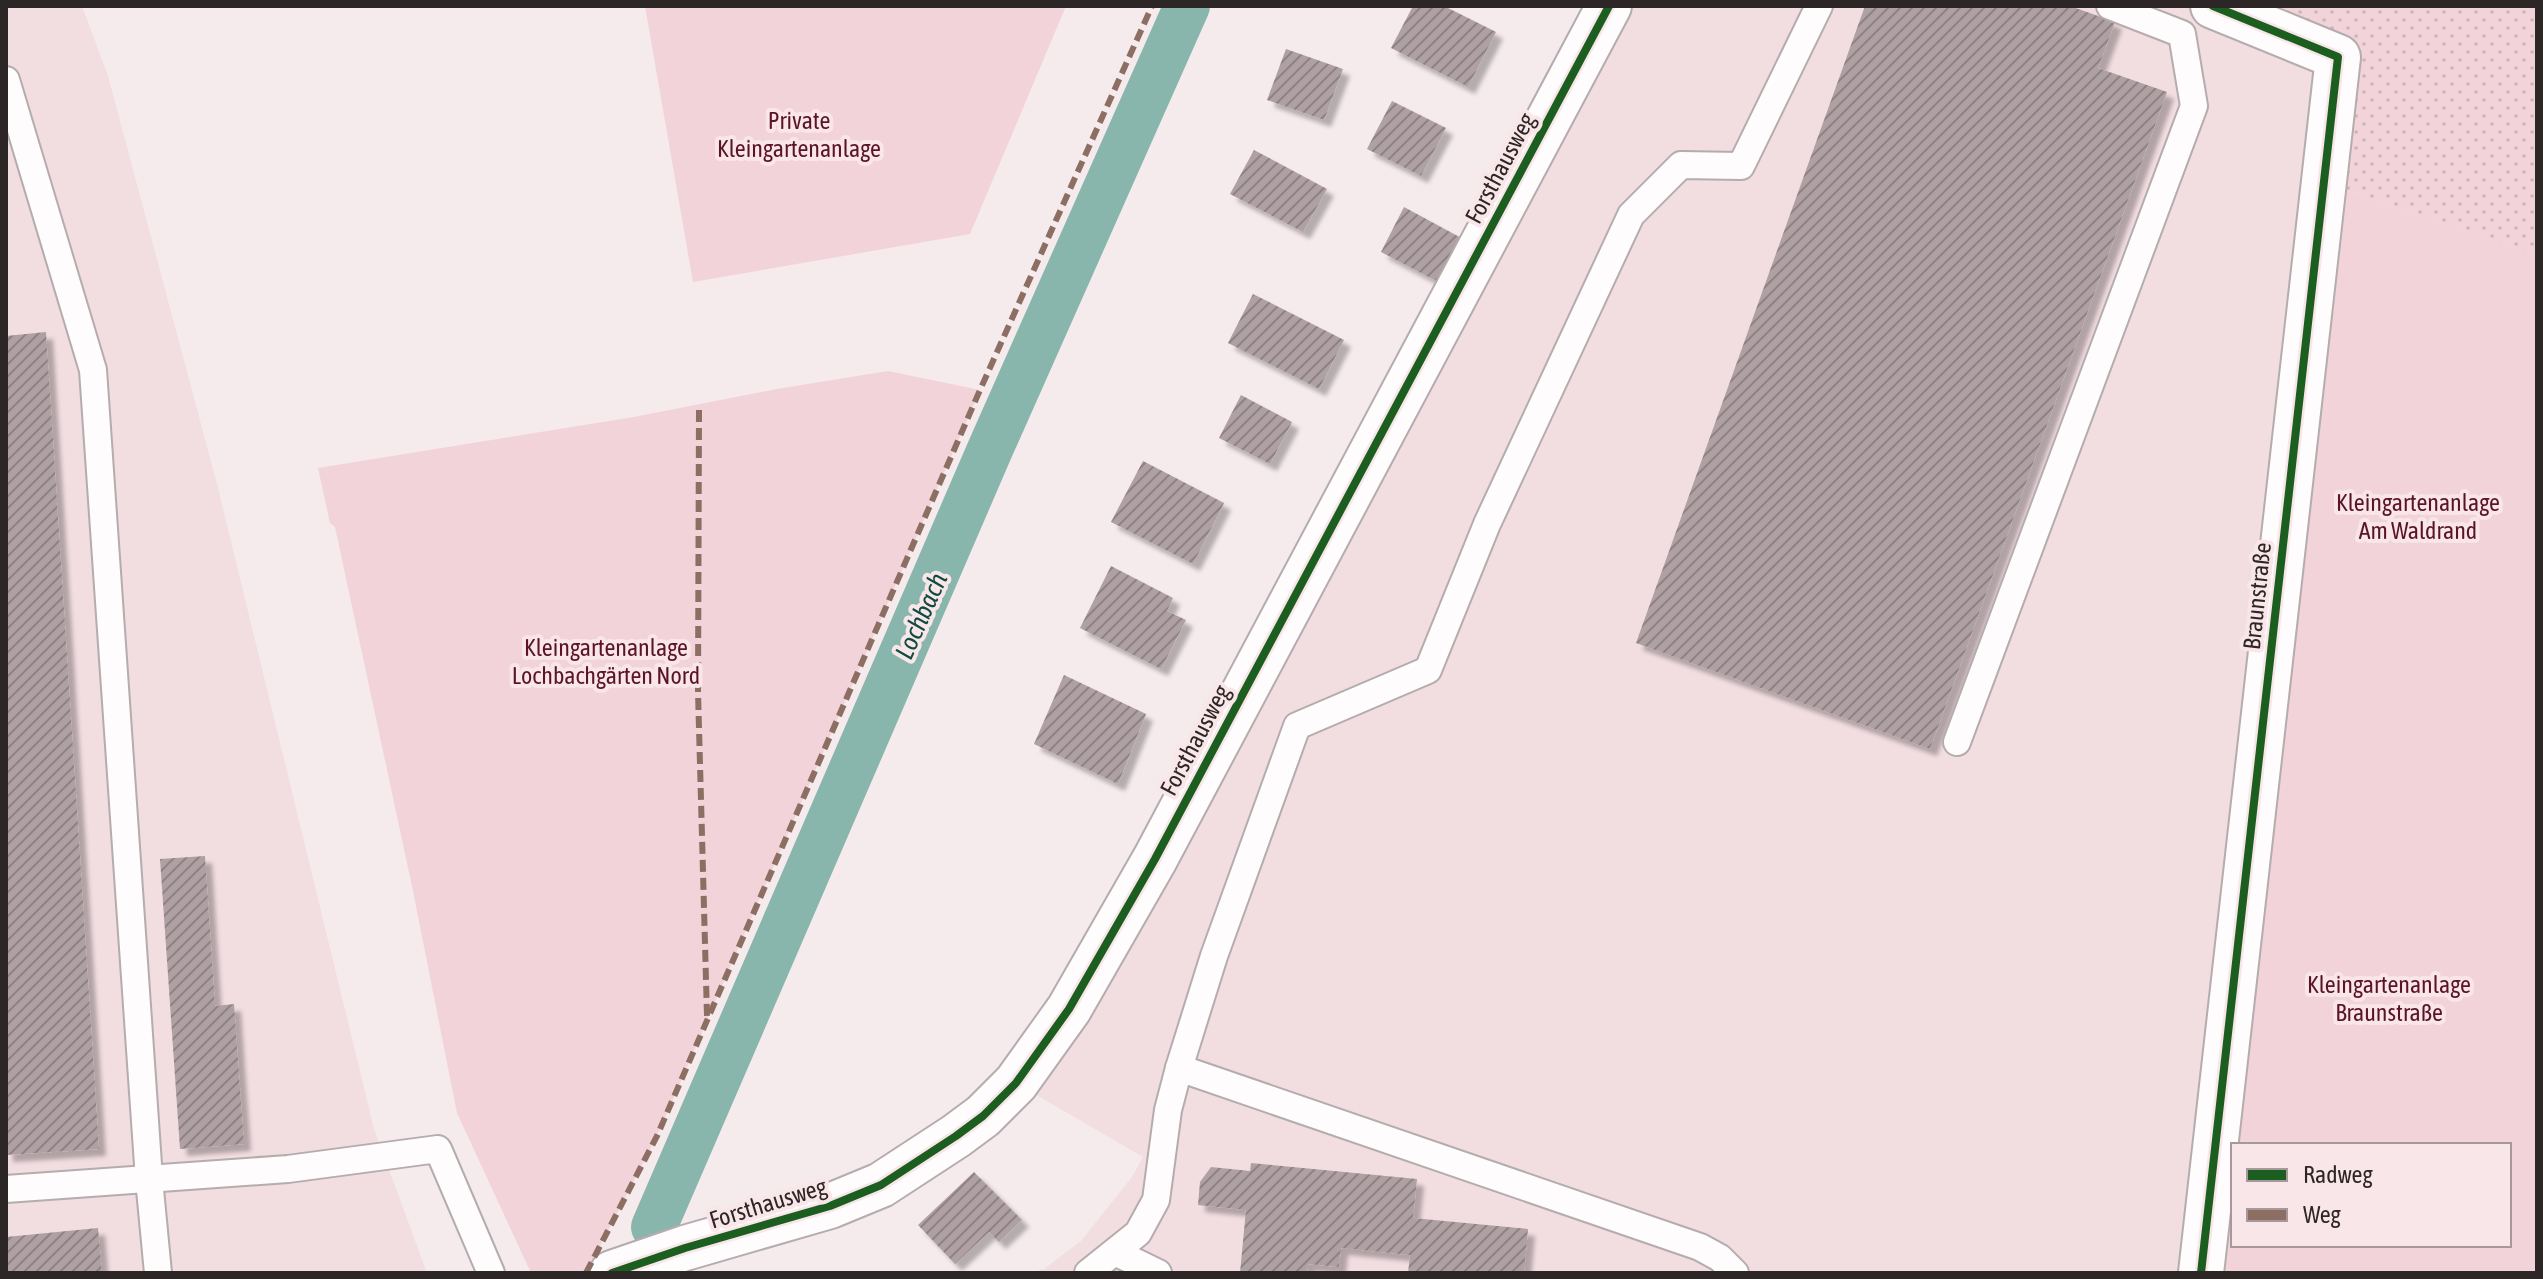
<svg xmlns="http://www.w3.org/2000/svg" width="2543" height="1279" font-family="'Asap Condensed',sans-serif">
	<defs>
		<pattern id="grass-dots" width="8" height="8" patternUnits="userSpaceOnUse" patternTransform="scale(2)"><rect width="8" height="8" fill="#f1d3d9"/><path d="M2 2h.1M6 6h.1" fill="none" stroke="#cfb5ba" stroke-width="1.8" stroke-linecap="round"/></pattern>
		<pattern id="building-hatch" width="6" height="6" patternUnits="userSpaceOnUse" patternTransform="scale(2)"><rect width="6" height="6" fill="#afa0a3"/><path d="M-1 1l2-2M0 6l6-6M5 7l2-2" fill="none" stroke="#8f8285"/></pattern>
		<filter id="shadow"><feDropShadow dx="7" dy="7" stdDeviation="2" flood-color="#0004"/></filter>
	</defs>
	<rect width="100%" height="100%" fill="#f5eaec"/>
	<g fill="#f2dde1">
		<path d="M6,6H82L108,76L218,488L374,1129L427,1273H6Z"/>
		<path d="M1609,6H2213L2338,57L2201,1273H1030L1044,1269L1081,1241L1132,1177L1143,1157L1016,1083Z"/>
	</g>
	<path fill="url(#grass-dots)" d="M2213,6H2537V255L2336,187L2338,57Z"/>
	<g fill="#f1d3d9" fill-rule="evenodd">
		<path d="M645,6H1066L970,234L693,282Z"/>
		<path d="M2336,187L2537,255V1273H2207ZM2233,1145H2509V1245H2233Z"/>
		<path d="M888,371L980,390L657,1136L586,1273H531L457,1113L413,891L335,527L330,523L318,468L634,417L777,389Z"/>
	</g>
	<g fill="none" stroke-linecap="round" stroke-linejoin="round">
		<path stroke="#89b6ac" stroke-width="46" d="M654,1227L991,447L1187,6"/>
	</g>
	<g fill="url(#building-hatch)" filter="url(#shadow)">
		<path d="M1413,6H1444L1496,32L1468,87L1391,48Z"/>
		<path d="M1865,6H2070L2115,22L2098,68L2167,92L1930,749L1636,643Z"/>
		<path d="M1286,49L1343,69L1324,120L1267,100Z"/>
		<path d="M1392,101L1446,128L1421,176L1367,149Z"/>
		<path d="M1254,150L1327,189L1303,232L1230,194Z"/>
		<path d="M1404,207L1465,240L1442,284L1381,252Z"/>
		<path d="M1253,294L1344,340L1319,389L1228,343Z"/>
		<path d="M46,332L99,1149L6,1155V336Z"/>
		<path d="M1241,395L1292,422L1270,464L1219,438Z"/>
		<path d="M1143,461L1224,503L1193,564L1111,522Z"/>
		<path d="M1111,566L1173,598L1167,611L1186,620L1161,669L1080,628Z"/>
		<path d="M1064,675L1146,714L1118,784L1034,744Z"/>
		<path d="M205,856L215,1006L234,1004L244,1144L180,1149L160,859Z"/>
		<path d="M1251,1163L1417,1179L1413,1218L1528,1229L1524,1273H1408L1410,1255L1341,1248L1339,1267L1308,1264L1307,1273H1240L1246,1210L1198,1205L1200,1182L1211,1167L1250,1171Z"/>
		<path d="M974,1172L1022,1220L999,1242L989,1232L955,1264L918,1225Z"/>
		<path d="M98,1228L102,1273H6V1237Z"/>
	</g>
	<g fill="none" stroke-linecap="round" stroke-linejoin="round">
		<defs>
			<g id="service">
				<path d="M6,80L93,370L149,1179L158,1273"/>
				<path d="M1957,742L2194,106L2182,34L2110,6"/>
				<path d="M1179,1068L1700,1247L1720,1258L1735,1273"/>
				<path d="M6,1189L288,1169L438,1149L491,1273"/>
				<path d="M1115,1252L1158,1273"/>
				<path d="M1088,1273L1138,1233L1156,1200L1168,1110L1179,1068L1214,956L1297,726L1428,670L1487,524L1631,215L1681,165L1741,166L1819,6"/>
			</g>
			<g id="minor">
				<path d="M612,1273L685,1248L830,1206L881,1185L956,1136L983,1116L1016,1083L1069,1009L1155,859L1609,6"/>
				<path d="M2201,1273L2338,57L2213,6"/>
			</g>
		</defs>
		<use href="#service" stroke="#b4acad" stroke-width="30"/>
		<use href="#minor" stroke="#b4acad" stroke-width="48"/>
		<use href="#service" stroke="#fefcfc" stroke-width="26"/>
		<use href="#minor" stroke="#fefcfc" stroke-width="44"/>
		<g stroke="#8d6e63" stroke-width="6" stroke-dasharray="12 6" stroke-linecap="butt">
			<path d="M699,410L698,692L707,1016"/>
			<path d="M586,1273L657,1136L980,390L1152,6"/>
		</g>
		<defs>
			<g id="cycleway">
				<path d="M612,1273L685,1248L830,1206L881,1185L956,1136L983,1116L1016,1083L1069,1009L1155,859L1609,6"/>
				<path d="M2201,1273L2338,57L2213,6"/>
			</g>
		</defs>
		<use href="#cycleway" stroke="#f9e6e9" stroke-width="13"/>
		<use href="#cycleway" stroke="#1b5e20" stroke-width="8"/>
	</g>
	<g text-anchor="middle" dominant-baseline="central" stroke-width="8" stroke-linejoin="round" paint-order="stroke">
		<g font-size="24" fill="#5b132a" stroke="#f9e6e9">
			<text x="799" y="120">Private<tspan x="799" dy="28">Kleingartenanlage</tspan></text>
			<text x="2418" y="502">Kleingartenanlage<tspan x="2418" dy="28">Am Waldrand</tspan></text>
			<text x="606" y="647">Kleingartenanlage<tspan x="606" dy="28">Lochbachgärten Nord</tspan></text>
			<text x="2389" y="984">Kleingartenanlage<tspan x="2389" dy="28">Braunstraße</tspan></text>
		</g>
		<g font-size="24" fill="#2d2627" stroke="#f9e6e9">
			<text transform="translate(1500 168) rotate(-62)">Forsthausweg</text>
			<text transform="translate(2257 596) rotate(-84)">Braunstraße</text>
			<text transform="translate(1195 740) rotate(-62)">Forsthausweg</text>
			<text transform="translate(768 1203) rotate(-17)">Forsthausweg</text>
		</g>
		<g font-size="26" font-style="italic" fill="#0f4b40" stroke="#f9e6e9">
			<text transform="translate(921 616) rotate(-66)">Lochbach</text>
		</g>
	</g>
	<rect width="2543" height="1279" fill="none" stroke="#2d2627" stroke-width="16"/>
	<rect x="2231" y="1143" width="280" height="104" fill="#f9e6e9" stroke="#a7999b" stroke-width="2"/>
	<rect x="2247" y="1169" width="40" height="12" fill="#1b5e20" stroke="#a7999b" stroke-width="2"/>
	<text x="2303" y="1183" font-size="24" fill="#2d2627">Radweg</text>
	<rect x="2247" y="1209" width="40" height="12" fill="#8d6e63" stroke="#a7999b" stroke-width="2"/>
	<text x="2303" y="1223" font-size="24" fill="#2d2627">Weg</text>
</svg>
